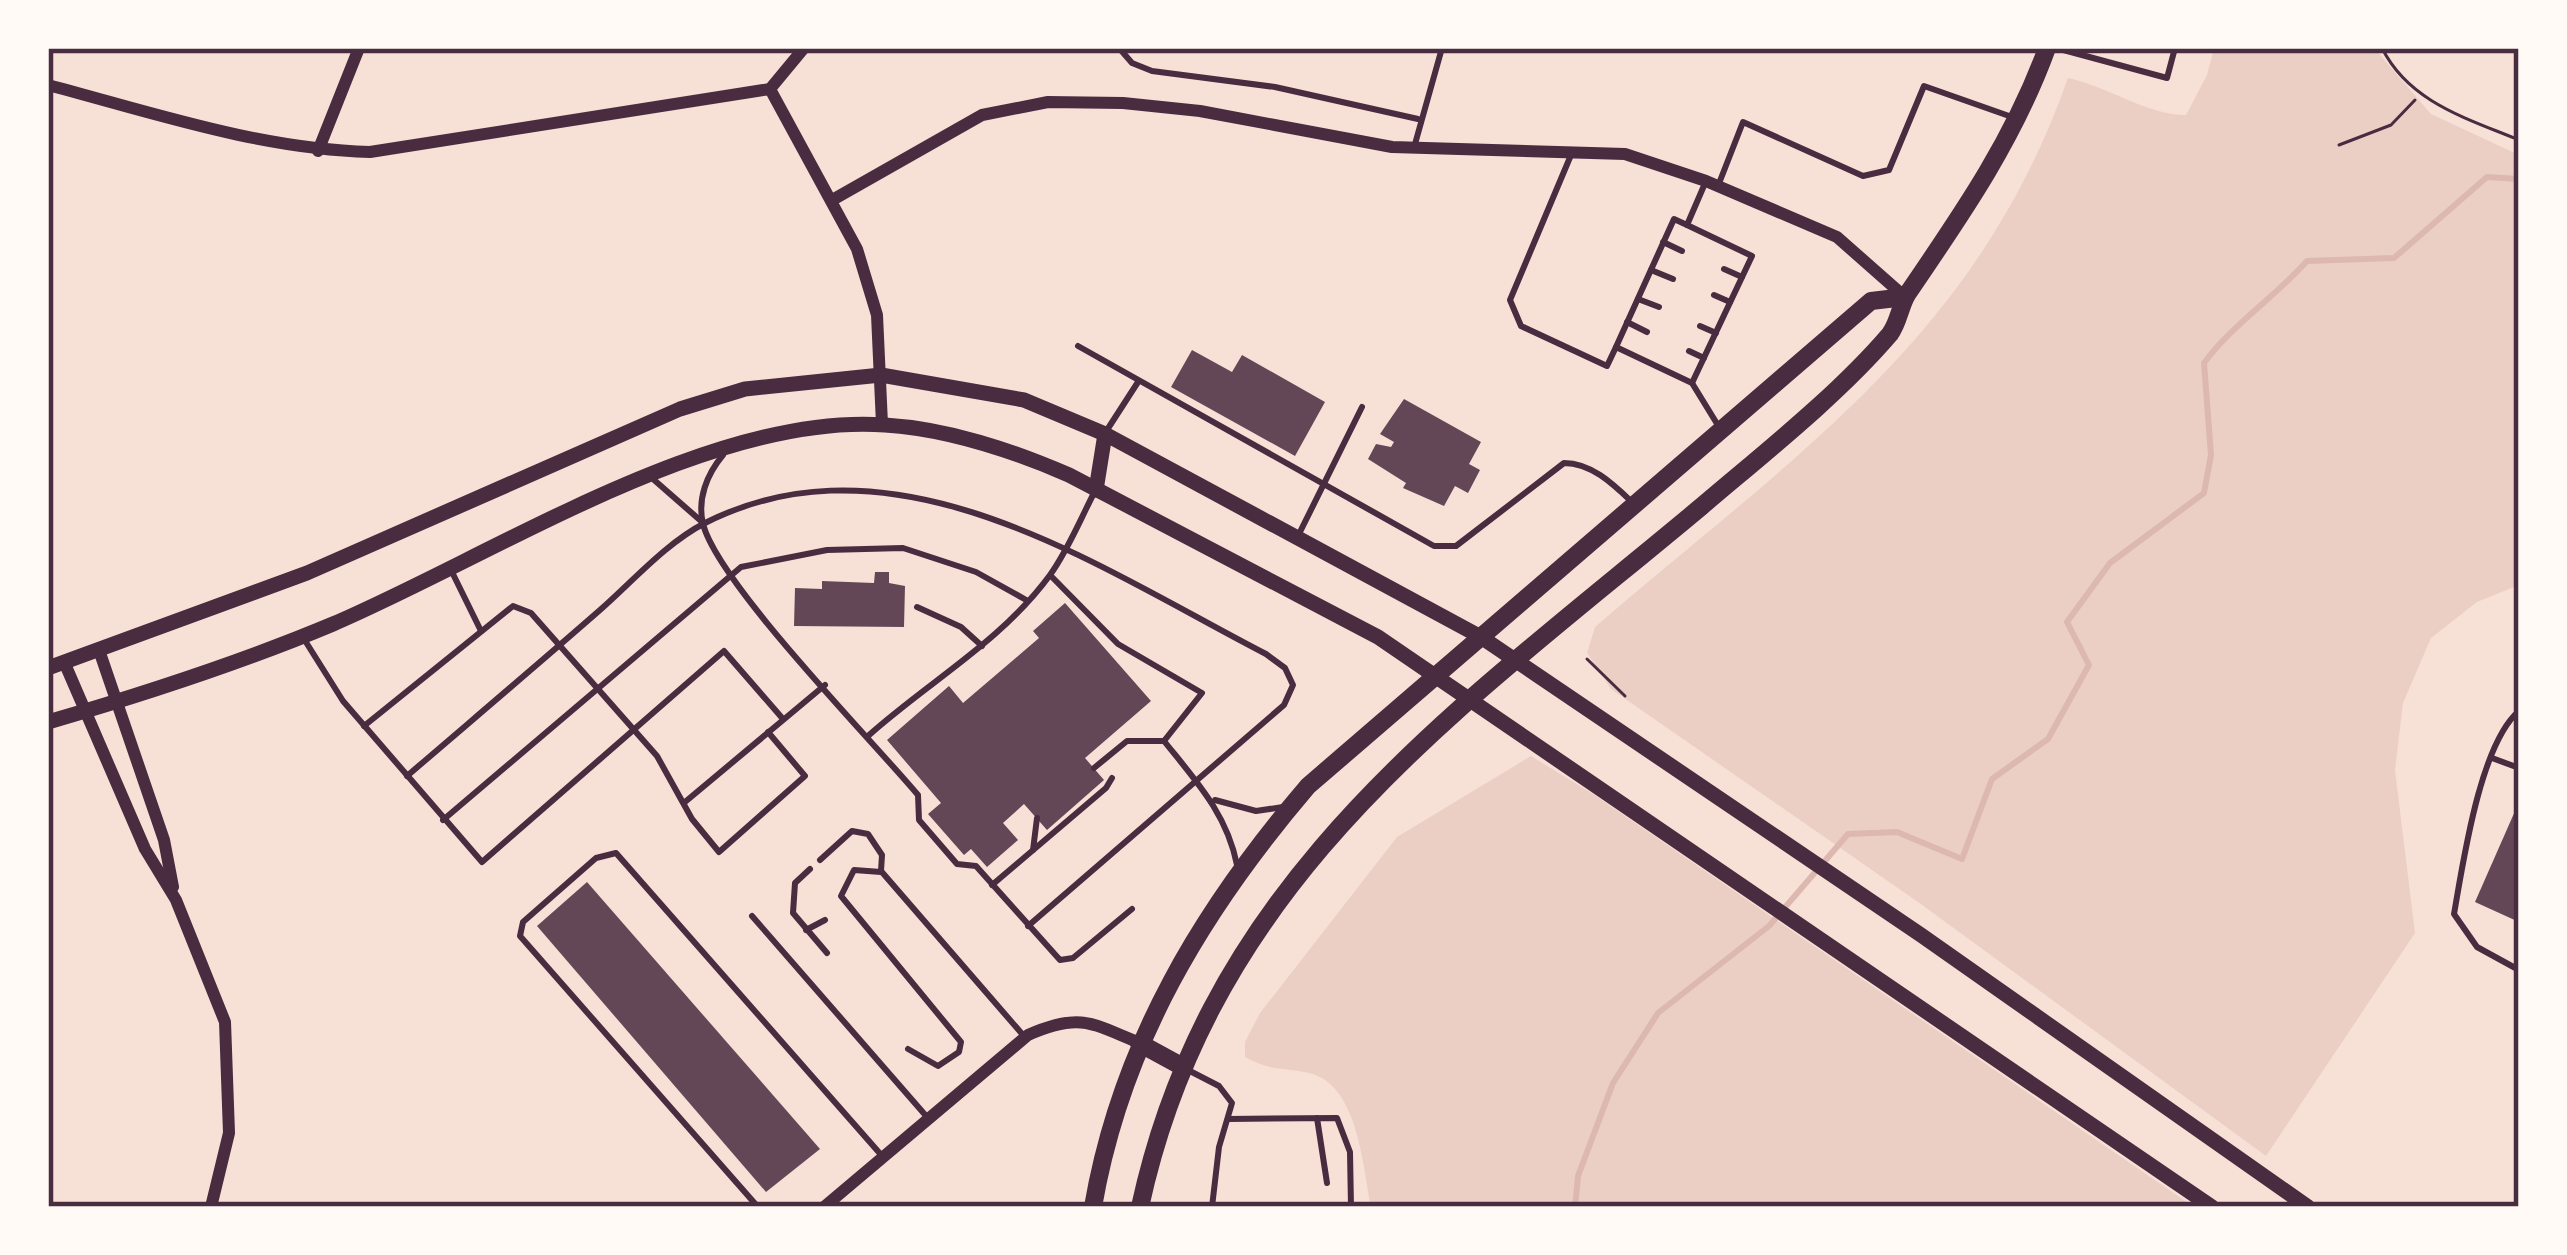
<svg xmlns="http://www.w3.org/2000/svg" width="2567" height="1255" font-family="Signika,sans-serif">
	<rect width="100%" height="100%" fill="#f7e1d7"/>
	<g fill="#ebcfc5">
		<path d="M2214,48H2374L2431,114L2519,155V585L2477,602L2431,638L2403,703L2395,770L2415,933L2266,1156L1918,902L1611,689L1587,653L1595,627C1794,455 1976,339 2068,78C2108,86 2146,115 2186,115L2207,75Z"/>
		<path d="M1531,756L1593,794L2194,1207H1371C1363,1167 1358,1084 1309,1073C1281,1067 1273,1072 1245,1057V1042L1260,1013L1397,837Z"/>
	</g>
	<g fill="none" stroke-linecap="round" stroke-linejoin="round">
		<path stroke="#dcb8b0" stroke-width="6" d="M1575,1207L1578,1176L1613,1083L1658,1013L1769,926L1848,834L1897,832L1962,859L1992,779L2048,739L2089,665L2067,622L2110,563L2204,493L2211,455L2204,363C2234,323 2274,298 2307,261L2394,258L2487,177L2519,179"/>
	</g>
	<g fill="#644757">
		<path d="M1192,350L1232,372L1242,355L1325,402L1295,456L1171,387Z"/>
		<path d="M1404,399L1481,442L1469,464L1480,470L1468,493L1455,486L1444,506L1403,488L1406,483L1368,459L1376,444L1391,447L1394,442L1380,434Z"/>
		<path d="M875,572H889V583L905,586L904,627L794,626L795,588L822,589V581L874,583Z"/>
		<path d="M1065,603L1151,701L1085,758L1104,780L1047,830L1024,804L1003,823L1018,840L987,867L971,849L964,855L928,814L941,803L887,740L949,686L963,703L1039,638L1033,631Z"/>
		<path d="M2519,802V922L2475,902Z"/>
		<path d="M587,882L820,1149L766,1192L537,926Z"/>
	</g>
	<g fill="none" stroke-linecap="round" stroke-linejoin="round">
		<g stroke="#4a2c40" stroke-width="3">
			<path d="M2382,48C2409,102 2466,118 2519,140"/>
			<path d="M2339,145L2391,125L2415,100"/>
			<path d="M1587,659L1625,696"/>
		</g>
		<g stroke="#4a2c40" stroke-width="6">
			<path d="M1119,48L1132,63L1152,71L1275,87L1418,119"/>
			<path d="M2056,48L2167,78L2175,48"/>
			<path d="M1415,144L1442,48"/>
			<path d="M1571,155L1510,300L1521,326L1607,366L1616,347L1692,383L1719,427"/>
			<path d="M1718,186L1743,122L1863,176L1889,170L1924,86L2012,117"/>
			<path d="M1663,242L1682,251"/>
			<path d="M1724,269L1742,277"/>
			<path d="M1651,270L1673,279"/>
			<path d="M1714,295L1730,302"/>
			<path d="M1638,299L1659,307"/>
			<path d="M1627,322L1647,332"/>
			<path d="M1700,326L1716,333"/>
			<path d="M1078,346L1434,546H1456L1564,463C1592,463 1614,485 1633,503"/>
			<path d="M1616,347L1674,219L1687,225"/>
			<path d="M1689,351L1704,358"/>
			<path d="M1692,383L1752,256L1687,225L1706,181"/>
			<path d="M1107,430L1138,382"/>
			<path d="M723,455C707,474 697,499 703,524C718,583 871,739 918,795L919,820L957,864L976,866L1060,960L1073,958L1132,909"/>
			<path d="M653,479L701,521"/>
			<path d="M1298,536L1362,407"/>
			<path d="M451,570L481,631"/>
			<path d="M1051,576L1118,644L1202,693L1164,741"/>
			<path d="M917,607L961,627L982,646"/>
			<path d="M304,639L343,701L482,862L724,651L783,719"/>
			<path d="M2519,711C2480,744 2463,863 2454,914L2477,947L2519,970"/>
			<path d="M364,726L513,606L531,613L657,756L692,819L719,852L805,776L768,732"/>
			<path d="M868,736C928,682 1001,642 1050,575C1068,550 1080,520 1094,493"/>
			<path d="M1164,741C1196,781 1227,814 1237,865"/>
			<path d="M2492,758L2519,768"/>
			<path d="M1094,768L1127,741H1164"/>
			<path d="M407,776C471,721 536,666 600,610C632,582 666,543 705,523C897,426 1099,568 1266,654L1285,668L1293,685L1284,705L1028,926"/>
			<path d="M1215,800L1256,811L1283,807"/>
			<path d="M685,802L825,685"/>
			<path d="M443,820L741,567L827,550L903,548L976,572L1028,601"/>
			<path d="M1033,850L1037,818"/>
			<path d="M820,860L852,831L868,834L882,855L881,871L1023,1035"/>
			<path d="M810,869L795,883L793,913L827,953"/>
			<path d="M881,872L854,870L841,896L961,1042L959,1052L938,1066L908,1049"/>
			<path d="M992,885L1106,788L1112,778"/>
			<path d="M752,916L927,1117"/>
			<path d="M806,930L825,920"/>
			<path d="M1186,1069L1219,1086L1232,1103L1219,1147L1212,1207"/>
			<path d="M1317,1118L1327,1183"/>
			<path d="M1228,1119L1337,1118L1350,1152L1351,1207"/>
			<path d="M758,1207L520,936L523,922L596,858L616,853L883,1157"/>
		</g>
		<g stroke="#4a2c40" stroke-width="12">
			<path d="M48,85C154,113 260,149 370,152L770,89L804,48"/>
			<path d="M770,89L857,249L877,315L882,424"/>
			<path d="M318,151L359,48"/>
			<path d="M834,199L982,115L1048,102L1123,103L1200,111L1392,147L1625,154L1706,181L1837,237L1905,297"/>
			<path d="M100,653L164,840L173,887"/>
			<path d="M65,664L145,849L176,900L225,1022L229,1133L211,1207"/>
			<path d="M824,1207L1028,1035C1078,1013 1091,1022 1139,1043"/>
		</g>
		<g stroke="#4a2c40" stroke-width="15">
			<path d="M1096,490L1105,434"/>
			<path d="M48,668L307,573L680,409L745,389L881,375L1024,400L1105,434L1481,637L1921,935L2308,1207"/>
			<path d="M48,722C144,694 240,663 333,624C492,556 711,412 885,425C949,429 1011,450 1069,475L1378,637L2212,1207"/>
		</g>
		<g stroke="#4a2c40" stroke-width="18">
			<path d="M1139,1043L1183,1067"/>
			<path d="M1093,1207C1121,1044 1202,910 1308,786L1871,301L1905,297"/>
			<path d="M1140,1207C1212,875 1457,711 1702,506C1763,454 1838,395 1890,334C1899,322 1900,305 1908,293C1962,214 2014,139 2047,48"/>
		</g>
	</g>
	<rect width="2567" height="1255" fill="none" stroke="#fffaf5" stroke-width="102"/>
	<rect x="51" y="51" width="2465" height="1153" fill="none" stroke="#4a2c40" stroke-width="4.5"/>
</svg>
